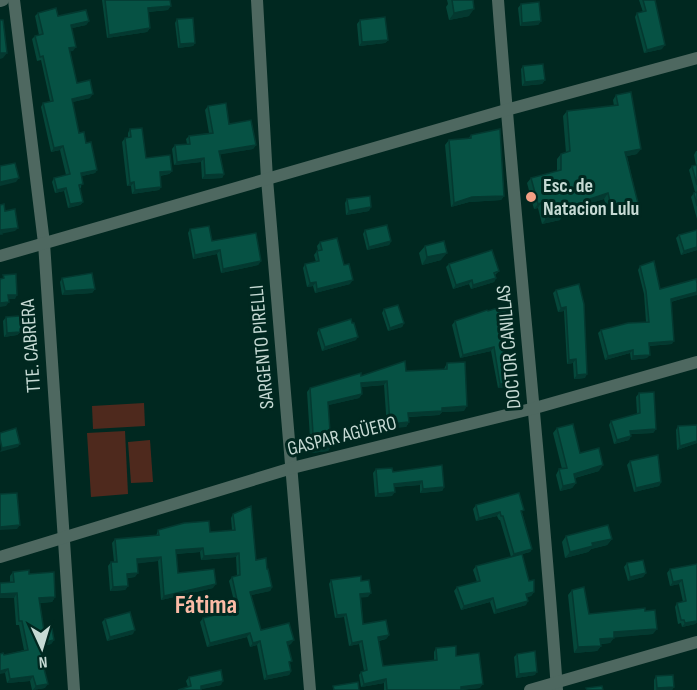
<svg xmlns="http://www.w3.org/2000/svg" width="697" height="690" font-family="'Sofia Sans Condensed',sans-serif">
	<rect width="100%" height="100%" fill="#002820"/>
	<g fill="#4e291d">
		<path d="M144,403L145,426L93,429L92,406Z"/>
		<path d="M125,431L128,494L91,497L87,433Z"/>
		<path d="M150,440L153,482L131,483L128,442Z"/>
	</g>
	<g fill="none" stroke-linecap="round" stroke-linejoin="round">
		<g stroke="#4e6860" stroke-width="12">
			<path d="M14,0L44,243L74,690"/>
			<path d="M257,0L267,179L310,690"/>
			<path d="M498,0C515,230 541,460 557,690"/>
			<path d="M0,1L3,0"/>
			<path d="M0,256L506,110L697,58"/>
			<path d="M0,557L292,468L535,408L697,362"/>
			<path d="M530,690L697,642"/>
		</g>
	</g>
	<g fill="#05473a">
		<path d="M102,0H170L168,10L148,12L150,28L147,32L107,38Z"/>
		<path d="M447,0H473L469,16L449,20L446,7L448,4Z"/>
		<path d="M639,0H655L662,49L644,53L635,17L637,13L643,12Z"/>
		<path d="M521,4L541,21L538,25L520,26L518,8Z"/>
		<path d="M38,13L89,21L86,25L72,28L73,51H70L77,83L90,98L72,102L79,133L86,143L97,170L95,173L82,176L81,188H79L83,202L80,205L68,208L64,191L55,193L52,182L54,178L66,175L60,150L51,152L41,107L43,103L50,101L41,60L37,61L32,39L35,36L39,35L35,16Z"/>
		<path d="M177,19L195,43L193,46L178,48L175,23Z"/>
		<path d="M360,20L388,40L385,43L359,46L357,24Z"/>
		<path d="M523,66L545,80L542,84L522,86L521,69Z"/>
		<path d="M616,95L637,154L627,156L638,203L635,209L609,216L604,199L584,205L581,208L563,213L560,220L542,224L538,208L534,209L527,183L531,178L557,171V159L561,154L566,153L563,116L567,111L614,106L613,100Z"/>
		<path d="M208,106L256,145L253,149L220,154L224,174L222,178L202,179L201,162L174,165L172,149L175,145L187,144L186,139L189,136L209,133L205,110Z"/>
		<path d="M130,129L146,158L172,171L169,174L160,176L161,187L159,190L132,194L131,186H127L122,142L125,138H128V133Z"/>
		<path d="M471,135L504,196L501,200L469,202L451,207L445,145L449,140L468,139Z"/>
		<path d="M696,151H697V219L691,197L694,193L695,192L689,170L692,166L696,165L694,155Z"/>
		<path d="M347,199L369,211L346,215L345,203Z"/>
		<path d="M190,229L212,241L261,261L258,265L221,273L217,254L193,259L188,233Z"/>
		<path d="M365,230L391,241L389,245L367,250L363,234Z"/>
		<path d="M679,235L697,250L681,255L676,238Z"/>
		<path d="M320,242L344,265L350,284L315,293L313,286L307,287L303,268L305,264L316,262L314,255L317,251H318L317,246Z"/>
		<path d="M425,246L441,260L422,265L419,253Z"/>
		<path d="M449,264L499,271L495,275L496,278L494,282L471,289L469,284L453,289L446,267Z"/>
		<path d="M640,266L660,289L697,283V294L671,302L672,344L649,346L647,358L631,360L630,353L605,360L598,333L601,330L646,322L644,294L638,270Z"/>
		<path d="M62,278L95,289L92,293L62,295L60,282Z"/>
		<path d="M579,284L585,378L574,379L573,363L567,364L564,311L558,312L553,293L556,290Z"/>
		<path d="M384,309L404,323L402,327L388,331L382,313Z"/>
		<path d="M6,317L32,328L30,332L19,333L17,335L4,337L3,321Z"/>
		<path d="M455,321L511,351H510L513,386L498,388L491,351L460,358L452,325Z"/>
		<path d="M352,323L356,340L322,351L317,333L319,329Z"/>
		<path d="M447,363L464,411L442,412L439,415L409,417V422L406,427L387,428L384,385L361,387L362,394L359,398L328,405L331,446L328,451L311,453L307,392L310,388L361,376L406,371L444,369Z"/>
		<path d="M639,393L656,429L653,433L631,434L629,440L614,444L609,425L611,421L637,414L636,397Z"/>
		<path d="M697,425V443L677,450L676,430L678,426Z"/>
		<path d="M557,428L580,453L599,471L575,478L576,483L572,488L560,491L556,475L559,469H562L553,433Z"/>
		<path d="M630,461L661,482L659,486L634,492L627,465Z"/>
		<path d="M376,469L393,472L444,487L442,491L420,493V485L394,487L392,496L375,497L373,473Z"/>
		<path d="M476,505L522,512L532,549L530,552L522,554L529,581L534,592L531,596L527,597L526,605L494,614L490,602L461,610L454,591L457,587L477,582L473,570L476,566L511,557L500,520H499L497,516L476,521L473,509Z"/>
		<path d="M233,514L256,560L267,569L272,587L270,591L251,595L261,630L291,644L288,645L291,671L289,675L264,680L257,645L250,647L247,637L207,647L200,622L203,618L236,609L229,581L232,577L237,576L236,557L201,560L200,552L176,554L178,573L213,588L161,600L158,561L137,563L135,577L128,578V586L125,590L110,591L108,566L111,562H114L112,543L115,539L156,536L158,530L210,532L232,530L231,518Z"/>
		<path d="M566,536L612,539L607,545L591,549L588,552L565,558L562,542Z"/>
		<path d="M627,563L646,573L643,577L628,581L624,567Z"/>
		<path d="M697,564V622L695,624L682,627L681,623L678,624L675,607L677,603L683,602L679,584L670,586L667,573L670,569Z"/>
		<path d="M13,572L29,574L55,597L52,602L40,603L44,631L54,640L51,644L42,646L45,688L32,690L30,681L7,683L5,673L4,655L24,650L19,625H16L14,598L10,582V576Z"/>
		<path d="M331,580L361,581L368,597H361L363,624L389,635L386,639L379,641L383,666L434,661V652L436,648L456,656L480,688L461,690H384V683L361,687L359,675L361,672L364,671L359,644L349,646L344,617L335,618L329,584Z"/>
		<path d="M572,590L589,614L645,611L653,634L614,637L610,643L601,644V646L597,651L574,653L568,595Z"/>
		<path d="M105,619L133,634L107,641L102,622Z"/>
		<path d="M517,654L535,675L516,678L514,657Z"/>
		<path d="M656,676L674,687L672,690H654V680Z"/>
		<path d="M189,677L221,685L201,689L188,687L186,681Z"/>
	</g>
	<g fill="#043930">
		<path d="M171,6L168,10L145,12L148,8Z"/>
		<path d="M474,9L469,16L449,20L454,13Z"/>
		<path d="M89,21L86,25L68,29L71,25Z"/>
		<path d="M541,21L538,25L520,26L522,23Z"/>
		<path d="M150,28L147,32L107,38L109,35Z"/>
		<path d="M388,40L385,43L359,46L362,42Z"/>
		<path d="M195,43L193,46L178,48L180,44Z"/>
		<path d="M665,45L662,49L644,53L647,50Z"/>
		<path d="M76,47L73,51L66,52L69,48Z"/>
		<path d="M0,53H7L3,58L0,59Z"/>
		<path d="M545,80L542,84L522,86L525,82Z"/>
		<path d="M93,94L90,98L69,103L72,99Z"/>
		<path d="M256,145L253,149L217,155L219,151Z"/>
		<path d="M63,146L60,150L51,152L54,148Z"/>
		<path d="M641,149L637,154L622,157L625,152Z"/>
		<path d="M204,158L201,162L174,165L177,162Z"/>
		<path d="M97,170L95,173L78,177L81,173Z"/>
		<path d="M172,171L169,174L157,176L160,172Z"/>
		<path d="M224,174L222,178L202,179L205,175Z"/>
		<path d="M19,178L16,182L0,186V182Z"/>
		<path d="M134,182L131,186H127L130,183Z"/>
		<path d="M161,187L159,190L132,194L135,190Z"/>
		<path d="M66,188L64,191L55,193L57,190Z"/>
		<path d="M608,193L604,199L584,205L581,208L558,215L562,209L584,201Z"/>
		<path d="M504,196L501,200L469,202L451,207L454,203L472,197Z"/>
		<path d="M83,202L80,205L68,208L70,204Z"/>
		<path d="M541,203L538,208L534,209L538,204Z"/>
		<path d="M638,203L635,209L609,216L612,210Z"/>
		<path d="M371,207L369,211L346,215L349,211Z"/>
		<path d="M563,214L560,220L542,224L546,219Z"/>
		<path d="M18,228L15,231L0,234L1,230Z"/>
		<path d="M391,241L389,245L367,250L369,247Z"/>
		<path d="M697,247V250L681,255L684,251Z"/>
		<path d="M220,250L217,254L193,259L195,255Z"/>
		<path d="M447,253L441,260L422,265L427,257Z"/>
		<path d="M261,261L258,265L221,273L223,269Z"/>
		<path d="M496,278L494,282L471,289L473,285Z"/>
		<path d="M353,280L350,284L315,293L317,289Z"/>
		<path d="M472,280L469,284L453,289L456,285Z"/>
		<path d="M316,282L313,286L307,287L310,283Z"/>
		<path d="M95,289L92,293L62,295L65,291Z"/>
		<path d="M697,292V295L669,302L671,299Z"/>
		<path d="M8,295H17L15,299H6Z"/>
		<path d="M9,302L6,306L0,307V303Z"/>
		<path d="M566,307L564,311L558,312L561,308Z"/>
		<path d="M404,323L402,327L388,331L390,328Z"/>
		<path d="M32,328L30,332L19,333L17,335L4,337L7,333L20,329Z"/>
		<path d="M358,337L356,340L322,351L325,347Z"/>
		<path d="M674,341L672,344L646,346L649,343Z"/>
		<path d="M494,347L491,351L460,358L463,355Z"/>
		<path d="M633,350L630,353L605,360L608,356Z"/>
		<path d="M650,355L647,358L631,360L633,356Z"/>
		<path d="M576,359L573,363L567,364L569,360Z"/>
		<path d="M587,374L585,378L574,379L577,375Z"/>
		<path d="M387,381L384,385L358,387L361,383Z"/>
		<path d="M515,382L513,386L498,388L500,384Z"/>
		<path d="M362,394L359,398L325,406L328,402Z"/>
		<path d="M467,406L464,411L442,412L439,415L405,417L408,413L442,408Z"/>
		<path d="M409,422L406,427L387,428L390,424Z"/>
		<path d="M656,429L653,433L627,434L630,431Z"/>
		<path d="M631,436L629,440L614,444L617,440Z"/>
		<path d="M697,441V443L677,450L680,446Z"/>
		<path d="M20,444L18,447L0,452L2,448Z"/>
		<path d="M331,446L328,451L311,453L314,448Z"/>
		<path d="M603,465L599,471L570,479L574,474Z"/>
		<path d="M422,481L420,485L391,487L394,484Z"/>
		<path d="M661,482L659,486L634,492L636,488Z"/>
		<path d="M576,483L572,488L560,491L563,486Z"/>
		<path d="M444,487L442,491L420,493L423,489Z"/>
		<path d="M395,492L392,496L375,497L378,494Z"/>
		<path d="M500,512L497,516L476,521L479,518Z"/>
		<path d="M20,525L17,529L0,530V527Z"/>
		<path d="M612,539L607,545L591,549L588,552L565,558L570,552L592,543Z"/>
		<path d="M203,548L200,552L173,554L176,550Z"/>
		<path d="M532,549L530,552L511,557L514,554Z"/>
		<path d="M239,553L236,557L201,560L204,556Z"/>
		<path d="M161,557L158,561L134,564L137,559Z"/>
		<path d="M138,573L135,577L124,578L127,574Z"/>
		<path d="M646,573L643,577L628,581L630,577Z"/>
		<path d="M682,580L679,584L670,586L673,582Z"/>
		<path d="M216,584L213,588L161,600L164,596Z"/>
		<path d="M128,586L125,590L110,591L113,587Z"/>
		<path d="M272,587L270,591L247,596L250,592Z"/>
		<path d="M534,592L531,596L524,598L526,594Z"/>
		<path d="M17,593L14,598H0V594Z"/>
		<path d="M371,593L368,597L358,598L360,594Z"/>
		<path d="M55,597L52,602L36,603L39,598Z"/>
		<path d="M493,598L490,602L461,610L464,606Z"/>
		<path d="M528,601L526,605L494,614L496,610Z"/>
		<path d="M346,614L344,617L335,618L337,615Z"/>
		<path d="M697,620V622L695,624L682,627L685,623Z"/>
		<path d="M657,629L653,634L610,638L614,632Z"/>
		<path d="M135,630L133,634L107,641L110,637Z"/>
		<path d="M250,633L247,637L207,647L210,643Z"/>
		<path d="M389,635L386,639L375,641L378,637Z"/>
		<path d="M614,638L610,643L597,644L600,639Z"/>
		<path d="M54,640L51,644L38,647L41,643Z"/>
		<path d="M294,640L291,644L284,646L287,642Z"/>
		<path d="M260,641L257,645L250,647L253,643Z"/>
		<path d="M362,641L359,644L349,646L352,643Z"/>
		<path d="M601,646L597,651L574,653L578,647Z"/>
		<path d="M8,669L5,673L0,674V671Z"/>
		<path d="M291,671L289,675L264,680L267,676Z"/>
		<path d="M537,672L535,675L516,678L519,674Z"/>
		<path d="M33,676L30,681L7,683L10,679Z"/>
		<path d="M386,679L384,683L361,687L364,684Z"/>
		<path d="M223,681L221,685L198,690L201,686Z"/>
		<path d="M48,684L45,688L33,690L36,686Z"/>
		<path d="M483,684L480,688L458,690L461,687Z"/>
		<path d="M674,687L672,690H656L657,688Z"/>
	</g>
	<g fill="#065244" stroke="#043930" stroke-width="1.5">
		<path d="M105,0H170L171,6L148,8L150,28L109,35Z"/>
		<path d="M452,0H473L474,9L454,13Z"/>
		<path d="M643,0H655L665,45L647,50L637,13L646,11Z"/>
		<path d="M539,2L541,21L522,23L521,4Z"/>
		<path d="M56,8L58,16L86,10L89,21L71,25L76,47L69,48L77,83L90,80L93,94L72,99L79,133L84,132L86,143L91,142L97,170L81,173L83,184L79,185L83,202L70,204L66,188L57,190L54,178L70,174L63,146L54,148L43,103L53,101L43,56L40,57L35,36L43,34L38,13Z"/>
		<path d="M385,17L388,40L362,42L360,20Z"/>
		<path d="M193,18L195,43L180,44L177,19Z"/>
		<path d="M0,20H3L7,53H0Z"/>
		<path d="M543,64L545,80L525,82L523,66Z"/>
		<path d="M631,92L641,149L625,152L638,203L612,210L608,193L584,201L585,203L562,209L563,214L546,219L541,203L538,204L531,178L561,170V154L570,151L567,111L618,105L616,95Z"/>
		<path d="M226,103L229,124L251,120L256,145L219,151L224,174L205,175L204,158L177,162L175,145L190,144L189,136L213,133L208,106Z"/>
		<path d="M142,128L146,158L170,155L172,171L160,172L161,187L135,190L134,182L130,183L125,138L131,137L130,129Z"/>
		<path d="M500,129L504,196L472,197L454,203L449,140L471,138V135Z"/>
		<path d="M15,163L19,178L0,182V166Z"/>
		<path d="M697,165V185L692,166Z"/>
		<path d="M697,192V206L694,193Z"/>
		<path d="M370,196L371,207L349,211L347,199Z"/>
		<path d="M4,204L5,211L15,209L18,228L1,230L2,234H0V205Z"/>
		<path d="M387,225L391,241L369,247L365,230Z"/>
		<path d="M209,226L212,241L256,233L261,261L223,269L220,250L195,255L190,229Z"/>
		<path d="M697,230V247L684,251L679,235Z"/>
		<path d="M337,238L344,265L349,264L353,280L317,289L316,282L310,283L305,264L319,261L317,251L322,250L320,242Z"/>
		<path d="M444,241L447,253L427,257L425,246Z"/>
		<path d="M492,250L499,271L494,273L496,278L473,285L472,280L456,285L449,264Z"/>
		<path d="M654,261L660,289L696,279L697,283V292L671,299L674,341L649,343L650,355L633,356V350L608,356L601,330L628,323L649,322L646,291L640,266Z"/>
		<path d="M92,273L95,289L65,291L62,278Z"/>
		<path d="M16,274L17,295H8L9,302L0,303V279L4,278L3,275Z"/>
		<path d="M579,284L584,304L587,374L577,375L576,359L569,360L566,307L561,308L556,290Z"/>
		<path d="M398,305L404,323L390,328L384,309Z"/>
		<path d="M504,306L514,347L509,348L515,382L500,384L494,347L463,355L455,321L487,310L488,311Z"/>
		<path d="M31,315L32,328L20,329V332L7,333L6,317Z"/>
		<path d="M351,319L352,323H354L358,337L325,347L319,329Z"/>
		<path d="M405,361L406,371L447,369V363L465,362L467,406L442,408V411L408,413L409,422L390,424L387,381L361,383L362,394L328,402L331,446L314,448L310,388L361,373V376Z"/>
		<path d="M654,392L656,429L630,431L631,436L617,440L611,421L640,413L639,393Z"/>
		<path d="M573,424L580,453L599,448L603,465L574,474L576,483L563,486L559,469L567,468L557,428Z"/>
		<path d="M697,425V441L680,446L678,426Z"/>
		<path d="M16,428L20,444L2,448L0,439V433Z"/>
		<path d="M658,455L661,482L636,488L630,461Z"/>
		<path d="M442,465L444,487L423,489L422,481L394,484L395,492L378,494L376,469L392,468L393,472Z"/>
		<path d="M17,493L20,525L0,527V494Z"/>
		<path d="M519,493L524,510L521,511L532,549L514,554L503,516H501L500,512L479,518L476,505Z"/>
		<path d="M251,506L256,560L266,558L267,569H268L272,587L250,592L261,630L289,623L294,640L287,642L292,661L289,662L291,671L267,676L260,641L253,643L250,633L210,643L203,618L239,609L232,577L240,575L239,553L204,556L203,548L176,550L178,573L214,569L216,584L164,596L161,557L137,559L138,573L127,574L128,586L113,587L111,562H117L115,539L159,535L158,530L184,523L209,521L210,532L235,530L233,514Z"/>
		<path d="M608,525L612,539L592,543L593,546L570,552L566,536Z"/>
		<path d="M522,554L529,581L534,580V592L526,594L528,601L496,610L493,598L464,606L457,587L480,581L476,566Z"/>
		<path d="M643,560L646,573L630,577L627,563Z"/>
		<path d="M697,564V621L685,623L684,620H681L677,603L686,601L682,580L673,582L670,569Z"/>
		<path d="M29,570V574L54,572L55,597L39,598L44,631L52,629L54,640L41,643L45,661H42L48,684L36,686L33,676L10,679L8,669L0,671V654L3,653L4,655L28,650L22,621H19L17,593L0,594V583L14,582L13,572Z"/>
		<path d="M361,576V581L369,580L371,593L360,594L363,624L386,620L389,635L378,637L383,666L437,660L436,648L456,646V656L479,653L483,684L461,687V690H387L386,679L364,684L361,672L367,670L362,641L352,643L346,614L337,615L331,580Z"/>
		<path d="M584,587L589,614L645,608V611L655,610L657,629L614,632V638L600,639L601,646L578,647L572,590Z"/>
		<path d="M130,612L135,630L110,637L105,619Z"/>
		<path d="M535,651L537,672L519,674L517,654Z"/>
		<path d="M221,670L223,681L201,686V690H178L191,686L189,677Z"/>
		<path d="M673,675L674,687L657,688L656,676Z"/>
		<path d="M358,682L359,690H334L333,686Z"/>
		<path d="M602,686L603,690H587L586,688Z"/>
	</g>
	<circle fill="#f39f84" stroke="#002820" stroke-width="2" cx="531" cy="197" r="6"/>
	<g text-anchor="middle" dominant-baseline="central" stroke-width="6" stroke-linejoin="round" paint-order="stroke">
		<g font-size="20" font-weight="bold" fill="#c6dad4" stroke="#002820" text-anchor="start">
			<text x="543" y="186">Esc. de<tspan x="543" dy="23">Natacion Lulu</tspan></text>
		</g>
		<g font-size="20" fill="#c6dad4" stroke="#002820">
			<text transform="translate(31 346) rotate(-94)">TTE. CABRERA</text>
			<text transform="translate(262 347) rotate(-95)">SARGENTO PIRELLI</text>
			<text transform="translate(509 347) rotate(-95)">DOCTOR CANILLAS</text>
			<text transform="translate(342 436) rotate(-14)">GASPAR AGÜERO</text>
		</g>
		<g font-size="26" font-weight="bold" fill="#fbbba6" stroke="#002820">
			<text x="206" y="605">Fátima</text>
		</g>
	</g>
	<g transform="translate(42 648) rotate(176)" stroke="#002820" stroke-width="4.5" paint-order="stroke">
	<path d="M0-4.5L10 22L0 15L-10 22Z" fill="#c6dad4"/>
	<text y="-9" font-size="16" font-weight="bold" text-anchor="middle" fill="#c6dad4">N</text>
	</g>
</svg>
